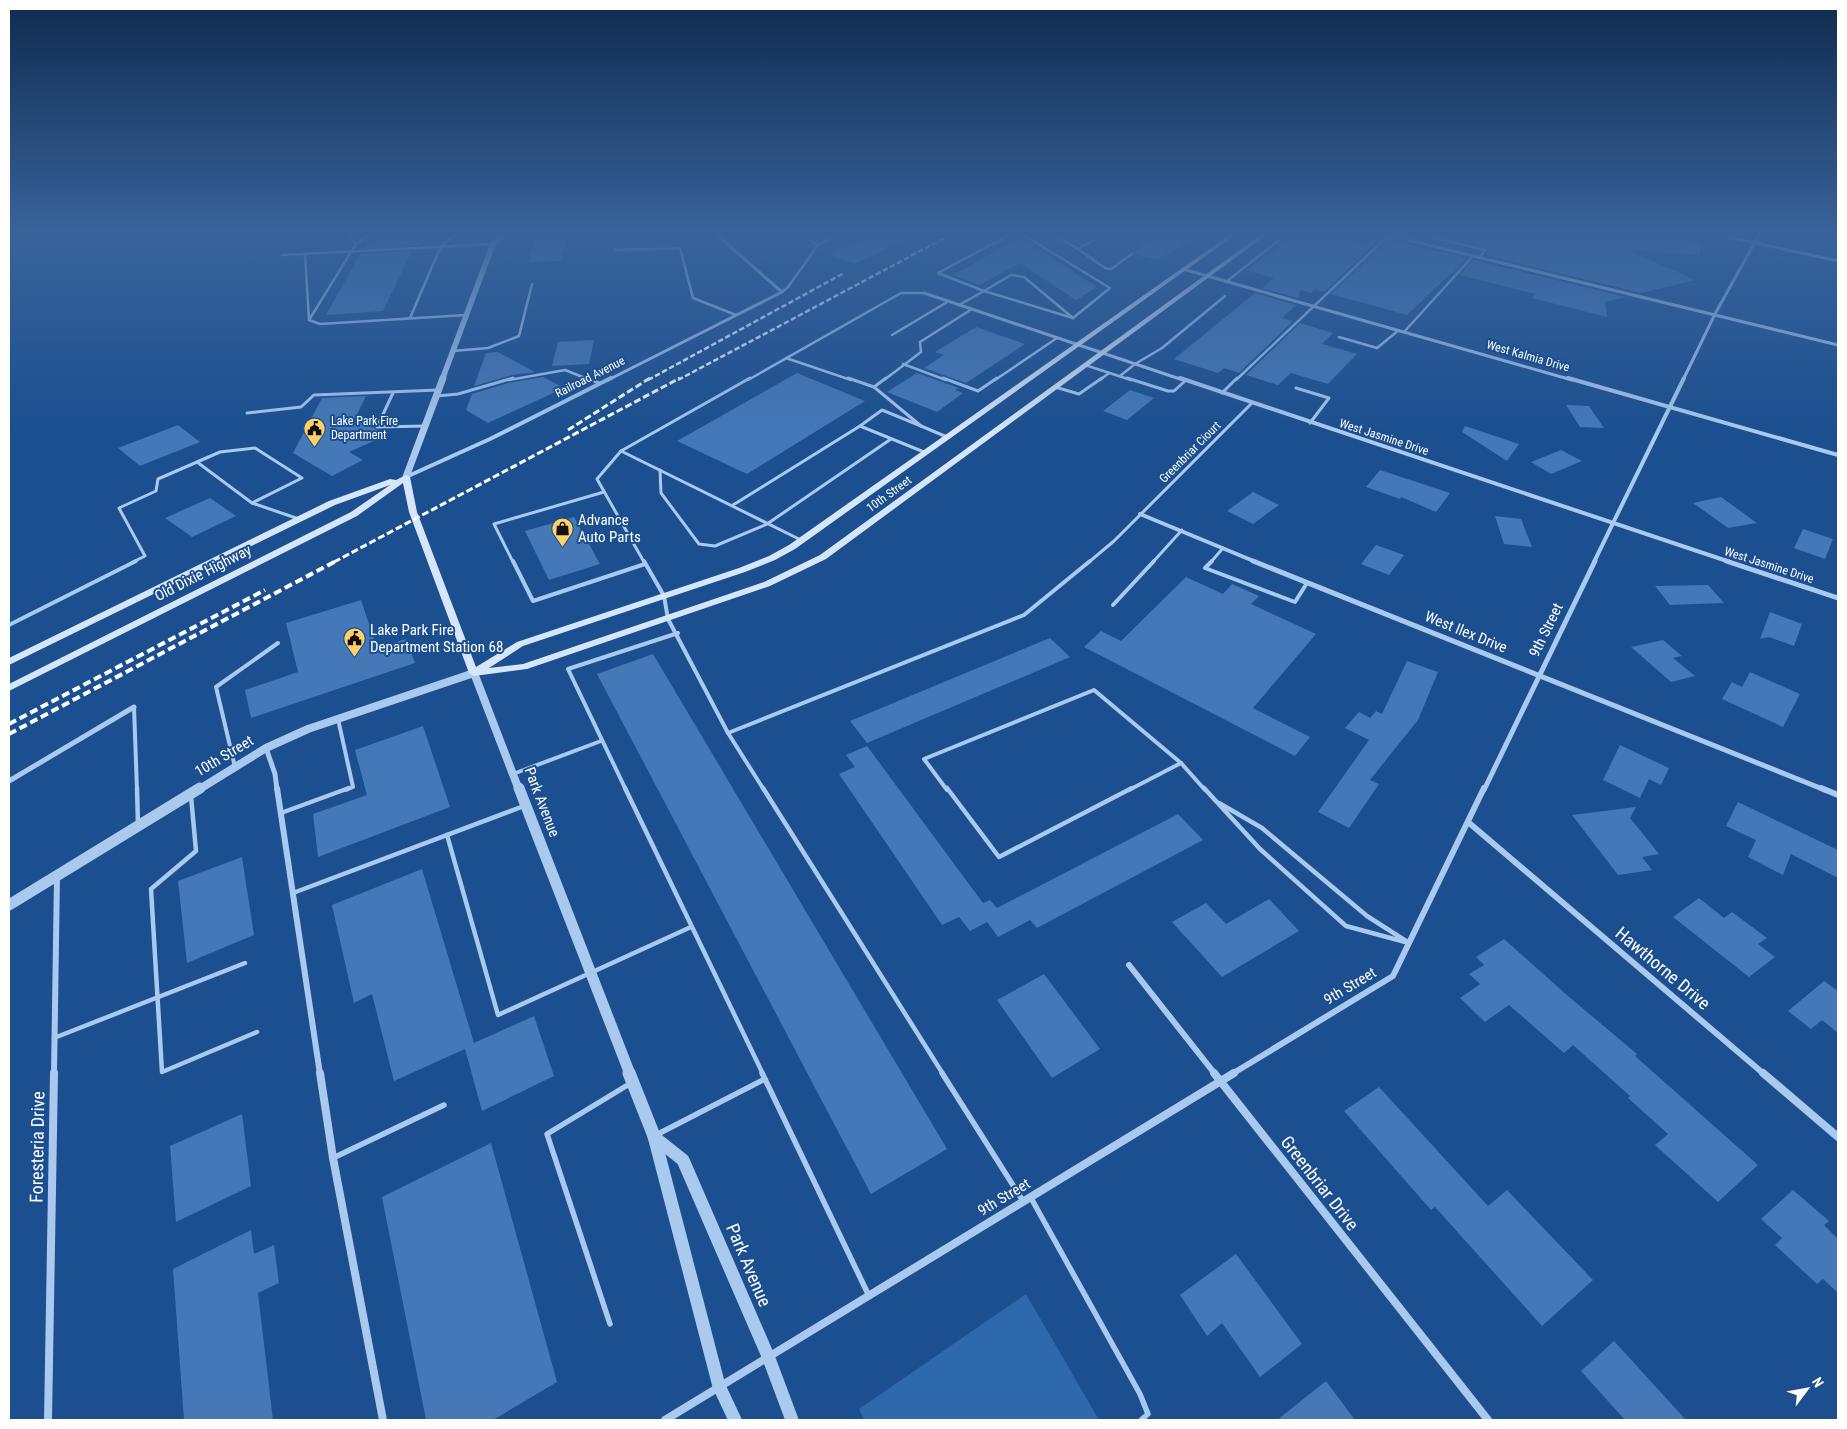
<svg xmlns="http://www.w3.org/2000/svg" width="1847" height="1429" font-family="'Roboto Condensed',sans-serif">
	<rect width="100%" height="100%" fill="#1b4f8f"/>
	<path fill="#2e69ad" d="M1026,1294L1099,1420H864L859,1409Z"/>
	<g fill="#4478b7">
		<path d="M386,233H435L419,245L365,248Z"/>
		<path d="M538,233H569L560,261L528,262Z"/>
		<path d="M877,233H920L854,264L829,254Z"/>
		<path d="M1298,233H1321L1368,244L1370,233H1376L1377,236L1382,237L1324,292L1315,289L1311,293L1300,290L1298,298L1262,288L1274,278L1246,270L1279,247H1276L1278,245Z"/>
		<path d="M1427,233H1651L1701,244L1700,255L1628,250L1695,280L1641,293L1485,255L1488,251L1486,247Z"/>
		<path d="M1164,234L1188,242L1156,260L1135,254L1133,251Z"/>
		<path d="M1019,238L1023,239L1097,287L1076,300L1020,263L980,285L953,275Z"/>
		<path d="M1389,239L1467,258L1453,273H1451L1407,315L1331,294Z"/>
		<path d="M412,251L383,311L326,315L360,254Z"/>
		<path d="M1474,260L1626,297L1605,302L1607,317L1532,298L1535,294L1460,275Z"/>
		<path d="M1255,293L1296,305L1282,318L1293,321L1239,373L1224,368L1218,373L1174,359Z"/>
		<path d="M1300,323L1333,333L1322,344L1357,354L1328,384L1291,373L1278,385L1246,375Z"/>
		<path d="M976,327L1025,344L966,383L924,368L944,355L935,352Z"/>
		<path d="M594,340L589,364L552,366L558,342Z"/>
		<path d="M498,352L535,372L512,375L474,386L486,353Z"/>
		<path d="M797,373L865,401L747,474L677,441Z"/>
		<path d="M917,373L959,388L955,390L963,393L937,412L887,392Z"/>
		<path d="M543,377L564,388L488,423L466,410L472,394L508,383Z"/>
		<path d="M1130,390L1154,398L1127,420L1103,411Z"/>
		<path d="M366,396L355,418L387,435L349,452L363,460L332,476L293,453L322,398Z"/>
		<path d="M1566,405L1589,406L1604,428L1580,427Z"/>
		<path d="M178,425L200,442L140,466L118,448Z"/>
		<path d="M1465,426L1519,444L1507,461L1462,432Z"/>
		<path d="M1561,450L1582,461L1551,474L1531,462Z"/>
		<path d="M1380,470L1450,493L1436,512L1401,497L1400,499L1366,487Z"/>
		<path d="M1253,492L1279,505L1253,524L1227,511Z"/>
		<path d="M1721,497L1757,523L1728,528L1693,503Z"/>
		<path d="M210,498L236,516L192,537L165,518Z"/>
		<path d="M1495,516L1521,519L1532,547L1504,544Z"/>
		<path d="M574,517L600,564L549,580L525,531Z"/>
		<path d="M1803,529L1833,539L1825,559L1794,548Z"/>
		<path d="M1376,545L1404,555L1389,575L1361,564Z"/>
		<path d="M1186,577L1223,594L1232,584L1259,596L1251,604L1316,634L1253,708L1310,737L1295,756L1084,647L1101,631L1121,641Z"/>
		<path d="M1708,585L1724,603L1670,605L1655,586Z"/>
		<path d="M361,600L377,648L406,639L415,663L251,718L245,690L298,672L286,623Z"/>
		<path d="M1770,612L1802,624L1794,646L1769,637L1760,639Z"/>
		<path d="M1050,638L1070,657L867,743L850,721Z"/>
		<path d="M1663,640L1682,656L1673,658L1695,676L1671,682L1631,647Z"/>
		<path d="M653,654L947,1149L871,1194L597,674Z"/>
		<path d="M1407,661L1438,672L1418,720L1370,780L1379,784L1349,828L1318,812L1369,740L1345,728L1359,712L1370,718L1376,711L1382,714Z"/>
		<path d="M1750,672L1800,694L1783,727L1722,699L1732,682L1742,687Z"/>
		<path d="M423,726L450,807L318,857L313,814L367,795L355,750Z"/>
		<path d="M1620,745L1669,768L1661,785L1649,779L1640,798L1603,780Z"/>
		<path d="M867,746L983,903L990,900L997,908L1178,814L1203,840L1037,928L1030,920L998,937L987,922L970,931L959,917L942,925L839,774L855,767L846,755Z"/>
		<path d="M1738,802L1838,850V878L1791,854L1783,875L1748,857L1756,840L1726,826Z"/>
		<path d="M1636,807L1630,818L1659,854L1642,857L1652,870L1618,875L1572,815Z"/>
		<path d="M242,857L254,935L187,963L178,881Z"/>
		<path d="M422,869L474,1043L534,1016L554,1076L482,1111L465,1049L394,1081L372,994L354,1003L332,905Z"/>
		<path d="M1699,898L1724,918L1732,912L1767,938L1758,944L1775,957L1749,977L1673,917Z"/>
		<path d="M1269,899L1299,931L1222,977L1172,922L1206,903L1226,924Z"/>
		<path d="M1504,939L1568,996L1637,1054L1635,1056L1758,1165L1718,1202L1655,1145L1668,1134L1628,1098L1630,1096L1573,1045L1564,1053L1509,1005L1485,1022L1460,998L1480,984L1469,974L1484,965L1476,957Z"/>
		<path d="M1044,974L1100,1049L1052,1078L997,1000Z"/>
		<path d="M1824,981L1838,991V1033L1822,1020L1811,1029L1788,1011Z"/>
		<path d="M1379,1087L1488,1206L1507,1190L1593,1280L1542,1326L1435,1207L1431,1210L1344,1111Z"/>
		<path d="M242,1114L251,1186L176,1222L170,1146Z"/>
		<path d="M491,1143L557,1382L493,1420H426L382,1197Z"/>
		<path d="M1793,1190L1829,1221L1824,1225L1838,1239V1293L1823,1279L1817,1284L1775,1245L1782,1238L1761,1219Z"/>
		<path d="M251,1230L254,1254L274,1245L279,1283L258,1293L273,1420H184L173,1269Z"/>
		<path d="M1236,1254L1302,1344L1260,1377L1222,1323L1207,1336L1180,1295Z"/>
		<path d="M1614,1341L1686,1420H1625L1581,1371Z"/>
		<path d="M1326,1381L1355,1420H1277Z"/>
	</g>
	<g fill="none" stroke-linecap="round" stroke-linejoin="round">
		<g stroke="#a9c9ee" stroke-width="2.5">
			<path d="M348,233L356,244"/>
			<path d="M372,233L356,244L309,320L320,324L466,315"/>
			<path d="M1106,233L1078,249L1105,268L1111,269L1132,254"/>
			<path d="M1397,237L1402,233"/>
			<path d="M1060,238L1078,249"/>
			<path d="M1411,241L1418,234L1485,250L1480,257"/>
			<path d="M818,245L841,233"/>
			<path d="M616,250L680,248L693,298L736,315"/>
			<path d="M305,254L309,320"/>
			<path d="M282,255L493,244"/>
			<path d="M1226,282L1288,233"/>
			<path d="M984,291L1073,318"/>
			<path d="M984,291L938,273L1011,234L1025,236L1110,288L1073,318"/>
			<path d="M984,291L1011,275L1024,277L1073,318"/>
			<path d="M782,292L788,287L818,245L799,233"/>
			<path d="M959,305L984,291"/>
			<path d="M410,318L441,246L458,233"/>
			<path d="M1404,332L1473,256"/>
			<path d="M892,335L949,301"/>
			<path d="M1339,337L1377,348L1399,330"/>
			<path d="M453,351L488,348L519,336L532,284"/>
			<path d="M786,358L851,380"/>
			<path d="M903,364L946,380"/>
			<path d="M1085,365L1131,380"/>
			<path d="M1120,376L1135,364L1162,348L1225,296"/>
			<path d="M509,380L565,370L590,380"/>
			<path d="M748,380L901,293H924"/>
			<path d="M884,380L921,352L920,342L972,309"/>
			<path d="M995,380L1057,338"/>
			<path d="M1100,380L1109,373"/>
			<path d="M1236,380L1389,235"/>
		</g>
		<g stroke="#a9c9ee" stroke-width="3">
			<path d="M587,378L599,383"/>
			<path d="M750,378L621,451L801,540"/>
			<path d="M848,378L874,387"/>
			<path d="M886,378L874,387L921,426L947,437"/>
			<path d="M943,378L978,391L997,378"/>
			<path d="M1127,378L1168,391H1174L1185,381"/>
			<path d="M1055,387L1079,394L1102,378"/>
			<path d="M1296,388L1329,398L1310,423"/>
			<path d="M393,393L377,427L425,426"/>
			<path d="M1222,393L1237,378"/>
			<path d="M437,396L458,394L513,378"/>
			<path d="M247,413L301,407L314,395L438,390"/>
			<path d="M860,426L924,452"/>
			<path d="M621,451L597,479L644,562"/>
			<path d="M197,462L252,503L299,519"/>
			<path d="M660,470L661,493L699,544L715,546L767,524L891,439"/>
			<path d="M733,505L860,426L882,410L921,426"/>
			<path d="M133,562L145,556L119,508L156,491L158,479L220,452L255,448L302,478L252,503"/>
			<path d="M513,562L494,524L604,492"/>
			<path d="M1089,562L1114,541L1252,403"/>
			<path d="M1153,562L1182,530"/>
			<path d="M1211,562L1223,548"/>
		</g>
		<g stroke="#a9c9ee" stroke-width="4">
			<path d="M513,561L533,601L645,564"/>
			<path d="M644,561L664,596L668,619L728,733L764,790"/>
			<path d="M1212,561L1205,568L1295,602L1307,583"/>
			<path d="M1113,605L1154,561"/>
			<path d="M9,625L136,561"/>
			<path d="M134,707L137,790"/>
			<path d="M338,719L353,787L346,790"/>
			<path d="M728,733L1024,615L1090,561"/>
			<path d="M1181,763L1205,790"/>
			<path d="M235,767L216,687L278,643"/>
			<path d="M513,774L601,741"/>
			<path d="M626,790L568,669L678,633"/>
			<path d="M947,790L924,759L1094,690L1181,763"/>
			<path d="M1129,790L1181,763"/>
		</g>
		<g stroke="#a9c9ee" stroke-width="4.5">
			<path d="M137,788L138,825"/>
			<path d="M625,788L763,1074"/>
			<path d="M763,788L943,1074"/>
			<path d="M947,788L999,857L1132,788"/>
			<path d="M1204,788L1260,849L1346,926L1409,943"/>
			<path d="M191,796L196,851L151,889L162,1072L257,1032"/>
			<path d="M1219,803L1262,828L1367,916L1406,941"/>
			<path d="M281,813L349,788"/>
			<path d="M447,835L498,1015L691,927"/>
			<path d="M293,893L524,806"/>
			<path d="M54,1038L245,963"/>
		</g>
		<g stroke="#a9c9ee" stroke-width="5.5">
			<path d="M762,1073L869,1296"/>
			<path d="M942,1073L1023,1201"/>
			<path d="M656,1135L765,1079"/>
			<path d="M333,1158L444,1105"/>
			<path d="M1031,1198L1140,1394L1148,1414L1141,1420"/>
			<path d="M610,1324L547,1134L631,1083"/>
		</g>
		<g stroke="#a9c9ee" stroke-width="3">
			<path d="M1379,233L1838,345"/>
			<path d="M1710,233L1838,261"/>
			<path d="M1183,269L1572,380"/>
			<path d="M924,293L1183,380"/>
			<path d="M608,380L782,292L715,233"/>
			<path d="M1683,380L1715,314L1760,233"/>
		</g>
		<g stroke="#a9c9ee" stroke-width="4">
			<path d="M1180,378L1730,562"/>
			<path d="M1568,378L1838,455"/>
			<path d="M406,477L490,439L611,378"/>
			<path d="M1140,514L1256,562"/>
			<path d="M1594,562L1684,378"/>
		</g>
		<g stroke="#a9c9ee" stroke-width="5">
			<path d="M1253,561L1825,790"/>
			<path d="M1726,561L1838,598"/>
			<path d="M266,748L275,774L277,790"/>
			<path d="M9,781L134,707"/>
			<path d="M1484,790L1595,561"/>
		</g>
		<g stroke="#a9c9ee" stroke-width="6">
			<path d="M277,788L320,1074"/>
			<path d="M1821,788L1838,795"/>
			<path d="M1468,822L1764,1074"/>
			<path d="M1129,965L1215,1074"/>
			<path d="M54,1074L57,876"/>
			<path d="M1232,1074L1393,976L1484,788"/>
		</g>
		<g stroke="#a9c9ee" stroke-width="8">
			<path d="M320,1073L333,1158L383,1420"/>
			<path d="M1214,1073L1488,1420"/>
			<path d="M1763,1073L1838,1137"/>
			<path d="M48,1420L54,1073"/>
			<path d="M665,1420L1234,1073"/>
		</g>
		<path stroke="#a9c9ee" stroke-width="5.5" d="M442,380L493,244L505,233"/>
		<path stroke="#a9c9ee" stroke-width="7" d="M406,477L443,378"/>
		<path stroke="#a9c9ee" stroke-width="8" d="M198,790L266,748L308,729L474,673L519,790"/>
		<g stroke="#a9c9ee" stroke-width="11">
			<path d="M519,788L630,1074"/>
			<path d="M9,905L200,788"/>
		</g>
		<g stroke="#a9c9ee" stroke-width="13">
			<path d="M629,1073L654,1136L719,1386L735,1420"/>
			<path d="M654,1137L683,1160L768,1356L792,1420"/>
		</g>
		<path fill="#d6e6fa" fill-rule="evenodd" d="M1232,233H1238L795,549L775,560L745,572L523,646L489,668L523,664L764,582L820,555L1263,233H1269L826,559L770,586L527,669L474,676L469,673L409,512L403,483L357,516L9,691V684L351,512L390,485L335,505L9,665V658L329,501L390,479L396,480L406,475L410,477L417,512L476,667L517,642L739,568L769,556L789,545Z"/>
		<g stroke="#fff" stroke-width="2.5" stroke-dasharray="5.5 2.5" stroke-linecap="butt">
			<path d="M648,380L844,273"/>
			<path d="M678,380L954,233"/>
		</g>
		<g stroke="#fff" stroke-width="3" stroke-dasharray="7 3" stroke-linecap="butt">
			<path d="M568,430L650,378"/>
			<path d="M334,562L680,378"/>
		</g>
		<g stroke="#fff" stroke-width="4" stroke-dasharray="8 4" stroke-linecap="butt">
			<path d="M9,724L265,590"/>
			<path d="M9,734L336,561"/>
		</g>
	</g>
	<linearGradient id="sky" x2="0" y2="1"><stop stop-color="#0f2b4f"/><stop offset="0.54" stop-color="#39639b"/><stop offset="1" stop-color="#39639b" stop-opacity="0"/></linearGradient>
	<rect width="1847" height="433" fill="url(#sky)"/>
	<defs>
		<symbol id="civic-pin" viewBox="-11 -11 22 30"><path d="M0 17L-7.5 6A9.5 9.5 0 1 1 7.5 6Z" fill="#ffd166" stroke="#1b4f8f"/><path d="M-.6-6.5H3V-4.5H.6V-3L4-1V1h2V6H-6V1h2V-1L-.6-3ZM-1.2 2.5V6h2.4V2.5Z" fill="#111"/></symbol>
		<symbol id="shop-pin" viewBox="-11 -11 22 30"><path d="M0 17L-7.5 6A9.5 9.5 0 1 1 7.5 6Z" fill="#ffd166" stroke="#1b4f8f"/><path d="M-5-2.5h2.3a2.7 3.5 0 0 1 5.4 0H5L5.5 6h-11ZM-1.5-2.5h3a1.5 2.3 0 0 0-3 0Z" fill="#111"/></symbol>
	</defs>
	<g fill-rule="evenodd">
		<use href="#civic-pin" x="302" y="416" width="25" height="34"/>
		<use href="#shop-pin" x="550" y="516" width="25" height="34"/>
		<use href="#civic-pin" x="342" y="626" width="25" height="34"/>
	</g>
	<g text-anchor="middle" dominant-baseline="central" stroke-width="4" stroke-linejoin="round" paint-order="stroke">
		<g font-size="12" fill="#fff" stroke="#1b4f8f">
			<text transform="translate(1528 356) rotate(16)">West Kalmia Drive</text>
			<text transform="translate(590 377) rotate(-27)">Railroad Avenue</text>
			<text transform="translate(1384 437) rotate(18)">West Jasmine Drive</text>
			<text transform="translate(1190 452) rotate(-45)">Greenbriar Ciourt</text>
			<text transform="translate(889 494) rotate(-36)">10th Street</text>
			<text transform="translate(1769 565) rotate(18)">West Jasmine Drive</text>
		</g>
		<g font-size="12" fill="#fff" stroke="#1b4f8f" text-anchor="start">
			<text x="331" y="421">Lake Park Fire<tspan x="331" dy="14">Department</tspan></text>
		</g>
		<g font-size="15" fill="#fff" stroke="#1b4f8f" text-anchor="start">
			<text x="578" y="520">Advance<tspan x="578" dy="17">Auto Parts</tspan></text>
			<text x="370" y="630">Lake Park Fire<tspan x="370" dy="17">Department Station 68</tspan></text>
		</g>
		<g font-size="15" fill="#fff" stroke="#1b4f8f">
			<text transform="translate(203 573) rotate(-27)">Old Dixie Highway</text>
			<text transform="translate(1546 630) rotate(-64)">9th Street</text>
			<text transform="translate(1466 632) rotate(22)">West Ilex Drive</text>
			<text transform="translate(224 756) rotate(-31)">10th Street</text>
			<text transform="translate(542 802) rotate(69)">Park Avenue</text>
			<text transform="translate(1350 986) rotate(-31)">9th Street</text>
			<text transform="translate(1004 1197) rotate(-31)">9th Street</text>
		</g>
		<g font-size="18" fill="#fff" stroke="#1b4f8f">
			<text transform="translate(1663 968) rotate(40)">Hawthorne Drive</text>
			<text transform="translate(37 1147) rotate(-89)">Foresteria Drive</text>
			<text transform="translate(1320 1183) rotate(52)">Greenbriar Drive</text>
			<text transform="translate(749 1265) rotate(67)">Park Avenue</text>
		</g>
	</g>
	<rect width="1847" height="1429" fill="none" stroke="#ffffff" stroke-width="20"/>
	<g transform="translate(1807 1389) rotate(58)" stroke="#1b4f8f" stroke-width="4" paint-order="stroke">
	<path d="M0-4L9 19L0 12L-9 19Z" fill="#ffffff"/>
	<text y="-8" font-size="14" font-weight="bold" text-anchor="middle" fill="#ffffff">N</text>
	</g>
</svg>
